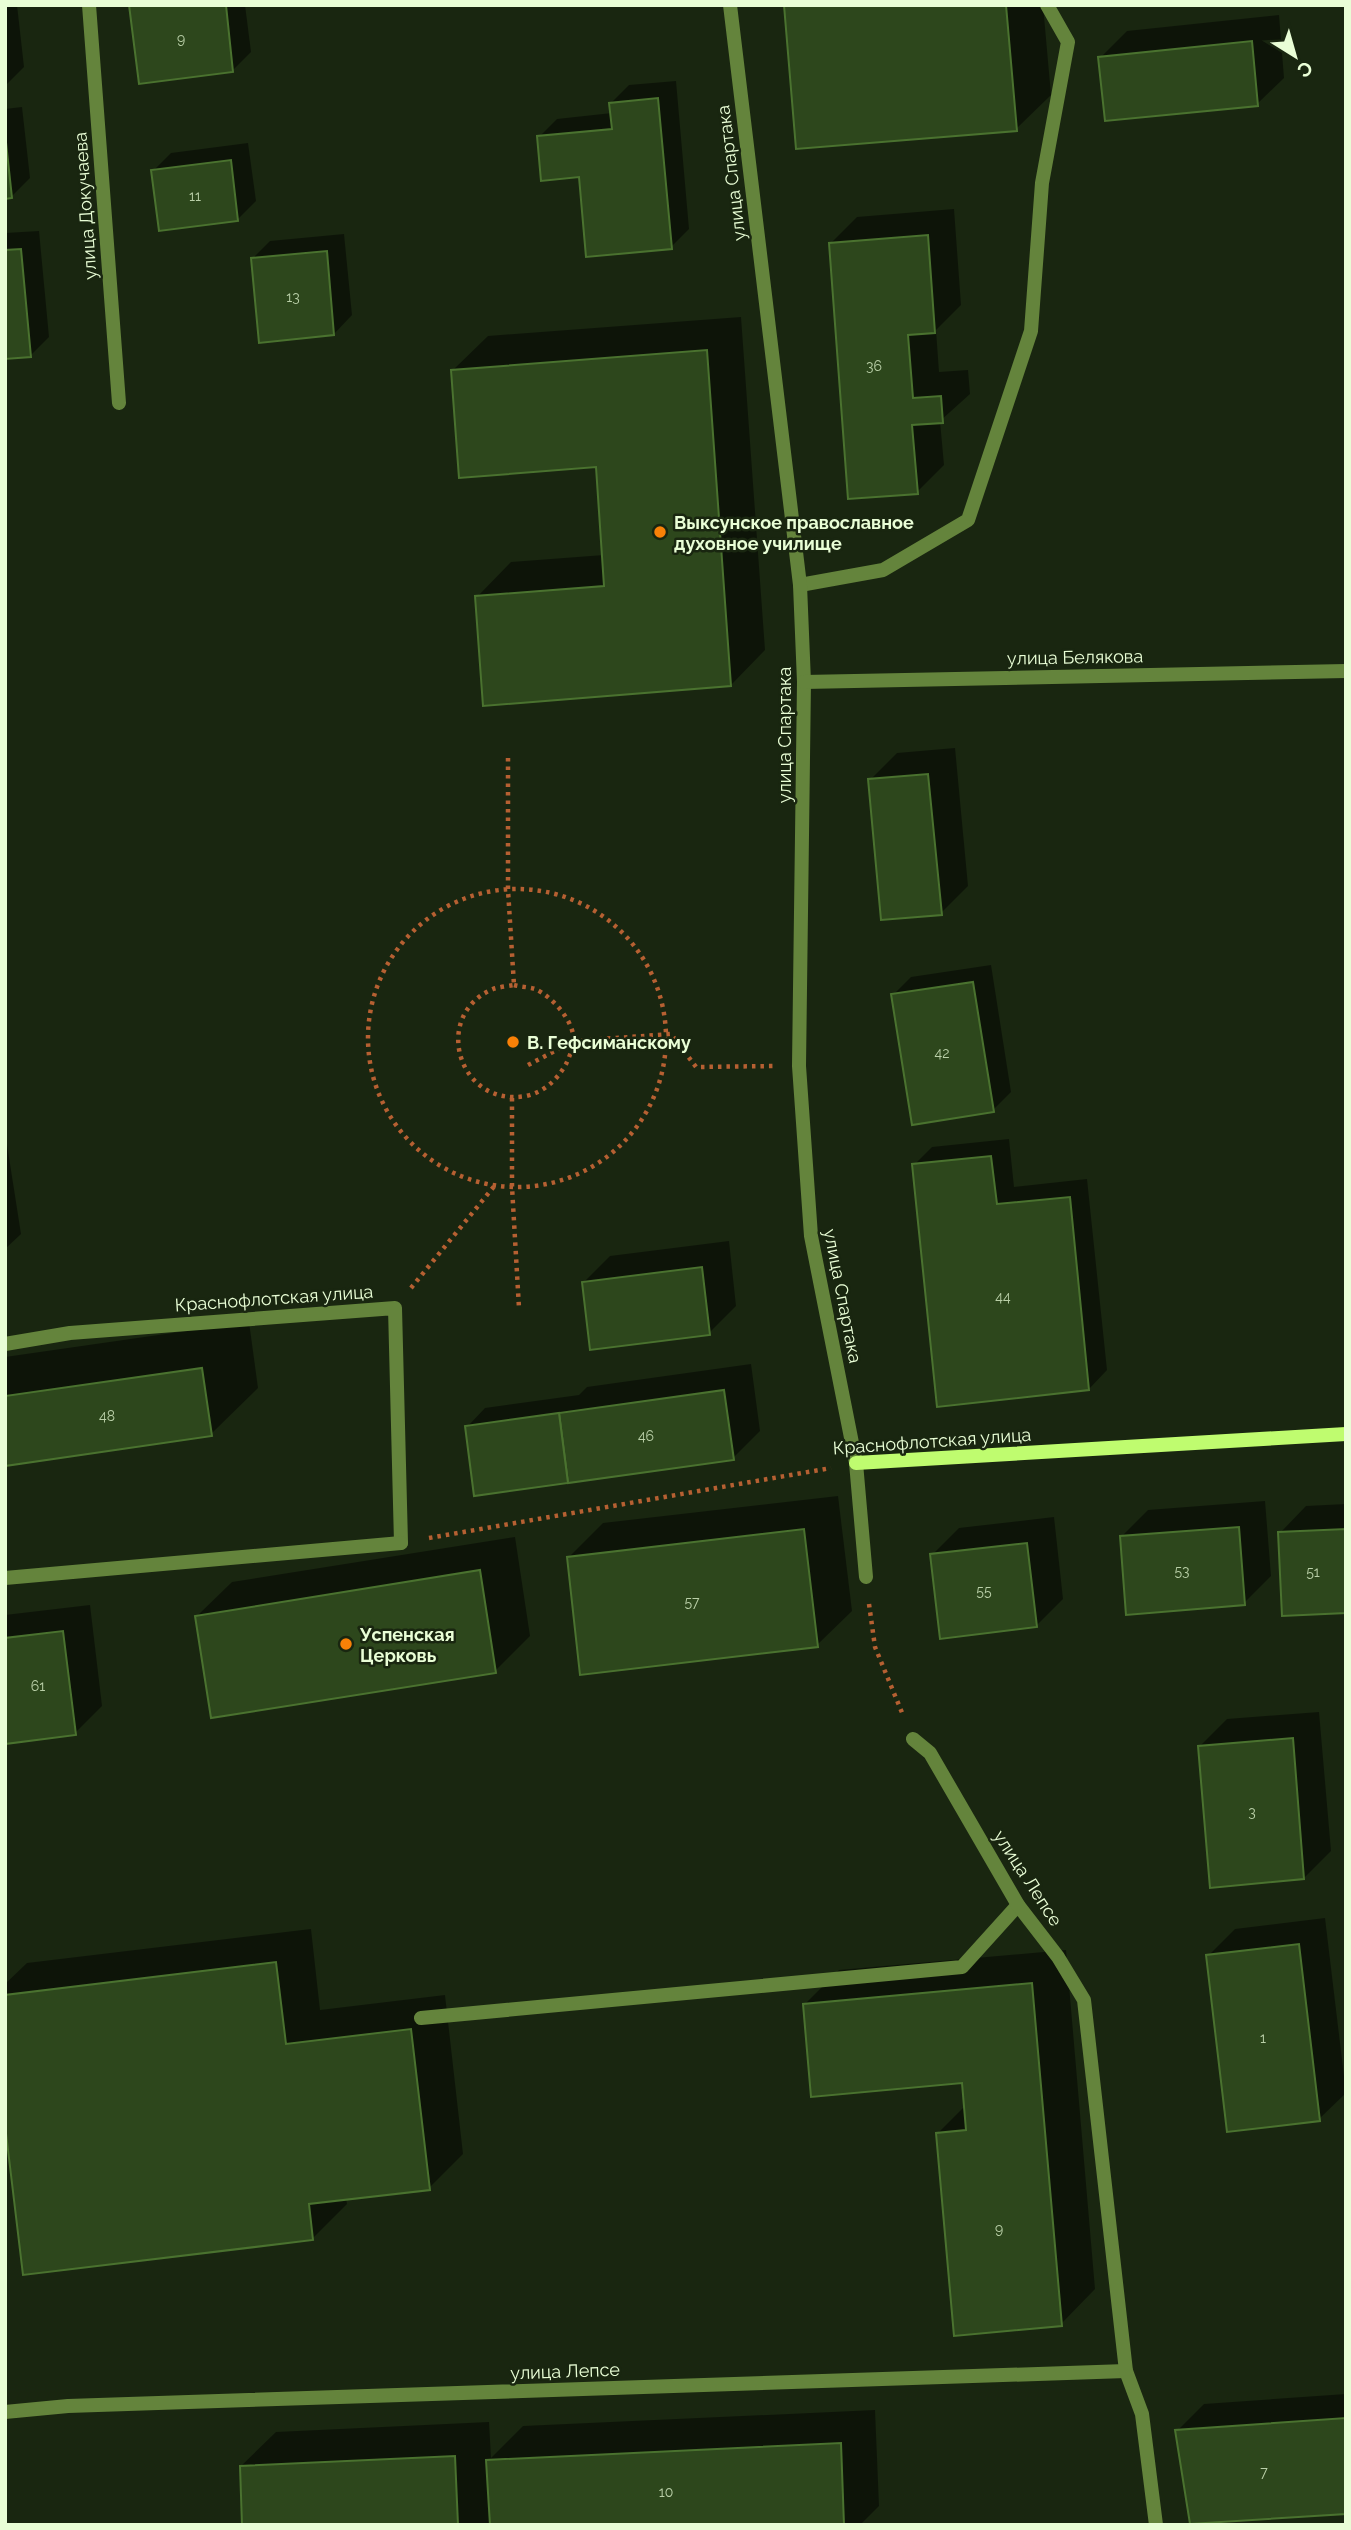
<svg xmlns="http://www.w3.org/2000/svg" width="1351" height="2530" font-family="Raleway,sans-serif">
	<rect width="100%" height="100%" fill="#192610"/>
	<g fill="#0007">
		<path d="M5,5H17L24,67L5,86Z"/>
		<path d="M131,5H245L251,52L233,70Z"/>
		<path d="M786,5H1043L1051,95L1016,129Z"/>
		<path d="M1279,15L1284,78L1257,104L1100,58L1127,31Z"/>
		<path d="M676,81L689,229L671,247L581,175L539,137L557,119L612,113L611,103L629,85Z"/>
		<path d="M22,107L30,178L12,196L5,197V109Z"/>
		<path d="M248,143L256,201L238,219L153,171L171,153Z"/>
		<path d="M954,209L961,305L936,330L939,372L968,370L970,394L940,421L944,465L917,492L830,244L857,217Z"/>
		<path d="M39,231L49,337L31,355L5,358V233Z"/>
		<path d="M344,234L352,315L334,334L252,259L270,241Z"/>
		<path d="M741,317L765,650L731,685L477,597L511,562L604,555L597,465L453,370L488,336Z"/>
		<path d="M955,748L968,886L941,913L870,780L897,753Z"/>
		<path d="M991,965L1011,1092L993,1110L893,995L911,977Z"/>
		<path d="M5,1132L21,1234L5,1249Z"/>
		<path d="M1009,1139L1014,1187L1087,1179L1107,1370L1089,1389L914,1165L932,1147Z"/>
		<path d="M729,1241L736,1306L709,1333L583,1283L610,1256Z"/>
		<path d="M249,1322L258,1388L211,1434L5,1464V1357Z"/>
		<path d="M751,1364L760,1431L733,1458L467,1427L485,1408L579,1395L587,1387Z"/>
		<path d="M838,1496L852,1611L817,1645L569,1557L603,1523Z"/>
		<path d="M1265,1501L1271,1576L1244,1603L1121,1537L1148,1510Z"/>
		<path d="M1346,1504V1611L1280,1533L1306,1506Z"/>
		<path d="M1054,1517L1063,1599L1036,1626L932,1555L959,1528Z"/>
		<path d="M515,1537L530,1636L495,1671L197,1616L232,1582Z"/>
		<path d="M90,1605L102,1706L75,1733L5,1742V1615Z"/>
		<path d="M1319,1712L1331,1851L1304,1878L1200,1746L1227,1719Z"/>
		<path d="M1325,1918L1346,2093L1319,2119L1208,1956L1235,1929Z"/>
		<path d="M311,1929L320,2010L445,1995L463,2154L429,2188L346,2198L347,2204L312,2239L5,2110V1984L27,1963Z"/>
		<path d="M1066,1950L1095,2289L1061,2324L938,2133L966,2105L964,2081L804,2005L839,1970Z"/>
		<path d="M1346,2394V2513L1177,2431L1204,2404Z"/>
		<path d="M875,2410L879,2506L860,2525H244L241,2466L276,2432L489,2422L491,2458L523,2426Z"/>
	</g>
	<g fill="#2d471c" stroke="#4a722f" stroke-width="2">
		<path d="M129,5H226L233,72L139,84Z"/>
		<path d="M784,5H1006L1017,131L796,149Z"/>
		<path d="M1252,41L1258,106L1105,121L1098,57Z"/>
		<path d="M658,98L672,249L586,257L579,177L541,181L537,136L612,129L609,103Z"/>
		<path d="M5,133L12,198L5,199Z"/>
		<path d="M231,160L238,221L159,231L151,170Z"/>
		<path d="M928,235L935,333L908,335L913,398L941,396L943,423L912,425L918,494L848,499L829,243Z"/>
		<path d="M21,249L31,357L5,359V250Z"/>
		<path d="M327,251L334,335L259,343L251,258Z"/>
		<path d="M707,350L731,686L483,706L475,596L604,586L596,467L459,478L451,370Z"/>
		<path d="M928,774L942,915L881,920L868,779Z"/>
		<path d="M973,982L994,1112L912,1125L891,994Z"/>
		<path d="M991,1156L997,1204L1070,1197L1089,1390L937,1407L912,1164Z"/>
		<path d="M702,1267L710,1335L590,1350L582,1282Z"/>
		<path d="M202,1368L212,1436L5,1466V1396Z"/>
		<path d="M724,1390L734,1460L568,1483L559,1413Z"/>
		<path d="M559,1413L568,1483L474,1496L465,1426Z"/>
		<path d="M1239,1527L1245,1605L1126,1615L1120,1536Z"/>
		<path d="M804,1529L818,1647L580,1675L567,1557Z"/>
		<path d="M1346,1529V1613L1282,1616L1278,1532Z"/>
		<path d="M1027,1543L1037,1627L940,1639L930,1554Z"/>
		<path d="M480,1570L496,1673L211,1718L195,1616Z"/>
		<path d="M63,1631L76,1735L5,1744V1638Z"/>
		<path d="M1293,1738L1304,1879L1210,1888L1198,1746Z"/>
		<path d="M1299,1944L1320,2121L1227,2132L1206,1955Z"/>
		<path d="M276,1962L286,2044L411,2029L430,2190L309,2204L313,2240L23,2275L5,2125V1995Z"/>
		<path d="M1032,1983L1062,2326L954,2336L936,2133L966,2130L962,2083L811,2097L803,2004Z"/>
		<path d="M1346,2418V2514L1190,2524L1175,2430Z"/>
		<path d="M841,2443L844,2525H490L486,2460Z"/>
		<path d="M455,2456L458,2525H242L240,2466Z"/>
	</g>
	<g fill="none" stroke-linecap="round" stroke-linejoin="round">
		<g stroke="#b66032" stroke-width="4.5" stroke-dasharray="3.5 5" stroke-linecap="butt">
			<path d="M508,758V890L514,985"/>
			<circle cx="517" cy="1038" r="149"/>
			<path d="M514,985C521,987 529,987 535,989C552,996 577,1024 573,1043C572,1050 569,1058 566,1064C557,1080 544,1092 526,1096C458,1108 431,1015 493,989C499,987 508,986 514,985Z"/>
			<path d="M528,1065L574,1041L671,1034L696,1067L774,1066"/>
			<path d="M512,1098V1187L519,1308"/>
			<path d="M411,1288L496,1184"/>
			<path d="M429,1538L831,1468"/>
			<path d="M869,1604L875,1647L903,1715"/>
		</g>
		<g stroke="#64843c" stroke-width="14">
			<path d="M800,585L883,570L968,520L1031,331L1042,183L1068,42L1047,5"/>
			<path d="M5,1344L70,1333L395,1308L401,1543"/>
			<path d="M421,2018L962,1967L1018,1905"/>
			<path d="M5,2412L68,2406L1126,2371"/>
		</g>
		<g stroke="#64843c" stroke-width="14">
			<path d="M89,5L119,403"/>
			<path d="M730,5L800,585L804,682L799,1066L811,1236L856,1463L866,1577"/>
			<path d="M804,682L1346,671"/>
			<path d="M5,1578L401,1543"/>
			<path d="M913,1739L930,1753L1018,1905L1058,1957L1084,2000L1126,2371L1142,2414L1156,2525"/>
		</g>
		<path stroke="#bffc6f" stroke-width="14" d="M856,1463L1346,1434"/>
	</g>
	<g fill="#f98107" stroke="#192610" stroke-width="2.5">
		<circle cx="660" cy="532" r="7"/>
		<circle cx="513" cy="1042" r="7"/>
		<circle cx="346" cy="1644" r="7"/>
	</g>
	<g text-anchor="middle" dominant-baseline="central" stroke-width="5" stroke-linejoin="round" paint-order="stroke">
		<g font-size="14" fill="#bad0a8">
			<text x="181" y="39">9</text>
			<text x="195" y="196">11</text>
			<text x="293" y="297">13</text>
			<text x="874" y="366">36</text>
			<text x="942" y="1053">42</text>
			<text x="1003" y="1297">44</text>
			<text x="107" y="1416">48</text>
			<text x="646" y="1436">46</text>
			<text x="1182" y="1571">53</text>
			<text x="1313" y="1572">51</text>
			<text x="984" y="1591">55</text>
			<text x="692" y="1602">57</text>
			<text x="38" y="1686">61</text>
			<text x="1252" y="1812">3</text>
			<text x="1263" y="2038">1</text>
			<text x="999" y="2229">9</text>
			<text x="1264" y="2472">7</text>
			<text x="666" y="2492">10</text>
		</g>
		<g font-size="18" fill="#e9fed6" stroke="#192610">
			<text transform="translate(731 173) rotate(-97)">улица Спартака</text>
			<text transform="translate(85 206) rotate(-94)">улица Докучаева</text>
			<text transform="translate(1075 657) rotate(-1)">улица Белякова</text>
			<text transform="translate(784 735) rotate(-90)">улица Спартака</text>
			<text transform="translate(843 1296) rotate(79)">улица Спартака</text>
			<text transform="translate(274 1298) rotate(-4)">Краснофлотская улица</text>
			<text transform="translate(932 1441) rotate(-4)">Краснофлотская улица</text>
			<text transform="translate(1028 1878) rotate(57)">улица Лепсе</text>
			<text transform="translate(565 2371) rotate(-2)">улица Лепсе</text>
		</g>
		<g font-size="18" font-weight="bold" fill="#e9fed6" stroke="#192610" text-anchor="start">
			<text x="674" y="522">Выксунское православное<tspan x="674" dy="21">духовное училище</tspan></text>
			<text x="527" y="1042">В. Гефсиманскому</text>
			<text x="360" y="1634">Успенская<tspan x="360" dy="21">Церковь</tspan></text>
		</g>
	</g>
	<rect width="1351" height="2530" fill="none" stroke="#e9fed6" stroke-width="14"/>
	<g transform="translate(1295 56) rotate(143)" stroke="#192610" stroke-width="5" paint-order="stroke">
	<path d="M0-5L12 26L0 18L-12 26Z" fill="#e9fed6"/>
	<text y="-10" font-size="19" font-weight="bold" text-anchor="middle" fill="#e9fed6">С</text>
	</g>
</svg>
